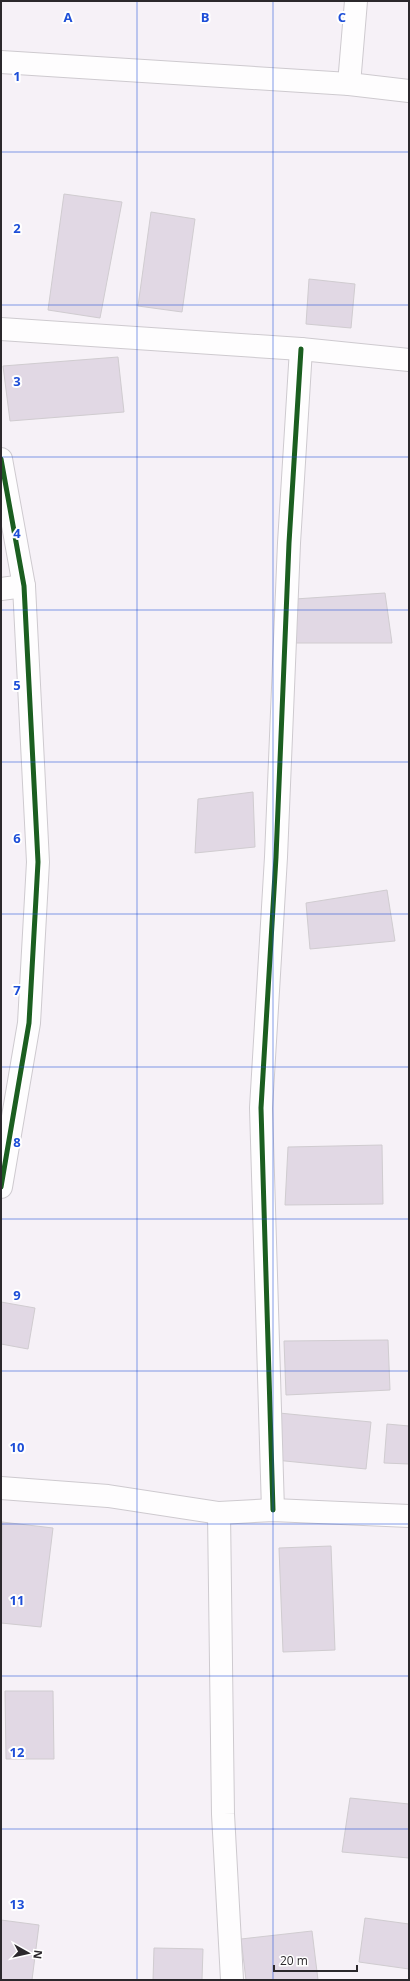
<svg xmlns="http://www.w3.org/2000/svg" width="410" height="1981" font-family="'Open Sans',sans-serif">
	<rect width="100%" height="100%" fill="#f6f1f7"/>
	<g fill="#e1d8e4" stroke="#d0ccd0">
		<path d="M64,194L122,202L100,318L48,310Z"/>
		<path d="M151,212L195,219L182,312L138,306Z"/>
		<path d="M309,279L355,284L351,328L306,324Z"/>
		<path d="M118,357L124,412L10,421L3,366Z"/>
		<path d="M385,593L392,643H289L295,599Z"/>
		<path d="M253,792L255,847L195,853L198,799Z"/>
		<path d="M387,890L395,941L310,949L306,903Z"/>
		<path d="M382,1145L383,1204L285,1205L288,1147Z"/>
		<path d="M1,1302L35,1308L28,1349L1,1344Z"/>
		<path d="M388,1340L390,1390L286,1395L284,1341Z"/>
		<path d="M279,1413L371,1422L366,1469L275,1460Z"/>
		<path d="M387,1424L409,1426V1464L384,1463Z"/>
		<path d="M2,1522L53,1528L41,1627L1,1623Z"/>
		<path d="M331,1546L335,1650L283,1652L279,1548Z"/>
		<path d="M5,1691H53L54,1759H6Z"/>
		<path d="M350,1798L409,1804V1858L342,1852Z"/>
		<path d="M365,1918L409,1924V1969L359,1962Z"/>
		<path d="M1,1920L39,1925L32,1980H1Z"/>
		<path d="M312,1931L318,1980H246L241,1939Z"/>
		<path d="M154,1948L203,1949L202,1980H153Z"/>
	</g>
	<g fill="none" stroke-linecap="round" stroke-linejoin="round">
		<defs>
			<g id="street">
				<path d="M1,62L349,84L409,91"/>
				<path d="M349,84L356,1"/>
				<path d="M1,329L301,349L409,360"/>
				<path d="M1,459L24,586L38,862L29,1023L1,1187"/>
				<path d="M1,589L24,586"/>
				<path d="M1,1488L108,1496L219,1513L273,1510L409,1516"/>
				<path d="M273,1510L261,1108L276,857L289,543L301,349"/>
				<path d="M219,1513L223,1814L232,1980"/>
			</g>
		</defs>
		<use href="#street" stroke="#cecacf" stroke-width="24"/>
		<use href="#street" stroke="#fefdfe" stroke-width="22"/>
		<defs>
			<g id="cycleway">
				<path d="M1,459L24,586L38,862L29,1023L1,1187"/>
				<path d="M273,1510L261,1108L276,857L289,543L301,349"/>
			</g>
		</defs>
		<use href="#cycleway" stroke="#fff" stroke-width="8"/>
		<use href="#cycleway" stroke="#1b5e20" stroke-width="5"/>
	</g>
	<path fill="none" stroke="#1d4ed8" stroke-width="1" stroke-opacity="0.55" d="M137,1V1980M273,1V1980M1,152H409M1,305H409M1,457H409M1,610H409M1,762H409M1,914H409M1,1067H409M1,1219H409M1,1371H409M1,1524H409M1,1676H409M1,1829H409"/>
	<g font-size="13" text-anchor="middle" font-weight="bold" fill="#1d4ed8" stroke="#fff" stroke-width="4" stroke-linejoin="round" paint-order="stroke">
		<text x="68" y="22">A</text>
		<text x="205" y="22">B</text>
		<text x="342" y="22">C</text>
		<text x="17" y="81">1</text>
		<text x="17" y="233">2</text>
		<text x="17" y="386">3</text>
		<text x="17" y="538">4</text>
		<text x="17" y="690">5</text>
		<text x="17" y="843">6</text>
		<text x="17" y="995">7</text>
		<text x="17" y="1147">8</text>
		<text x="17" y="1300">9</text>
		<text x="17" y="1452">10</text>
		<text x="17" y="1605">11</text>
		<text x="17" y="1757">12</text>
		<text x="17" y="1909">13</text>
	</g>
	<rect width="410" height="1981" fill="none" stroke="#2b282c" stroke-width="4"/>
	<g transform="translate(28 1953) rotate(98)" stroke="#ffffff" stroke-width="3" paint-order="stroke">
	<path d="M0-3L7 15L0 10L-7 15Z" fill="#2b282c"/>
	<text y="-6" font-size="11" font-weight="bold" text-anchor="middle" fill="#2b282c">N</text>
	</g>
	<path d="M274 1965v6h83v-6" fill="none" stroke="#2b282c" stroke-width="2"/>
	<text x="280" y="1965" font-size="12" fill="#2b282c" stroke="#ffffff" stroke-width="3" paint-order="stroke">20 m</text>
</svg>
